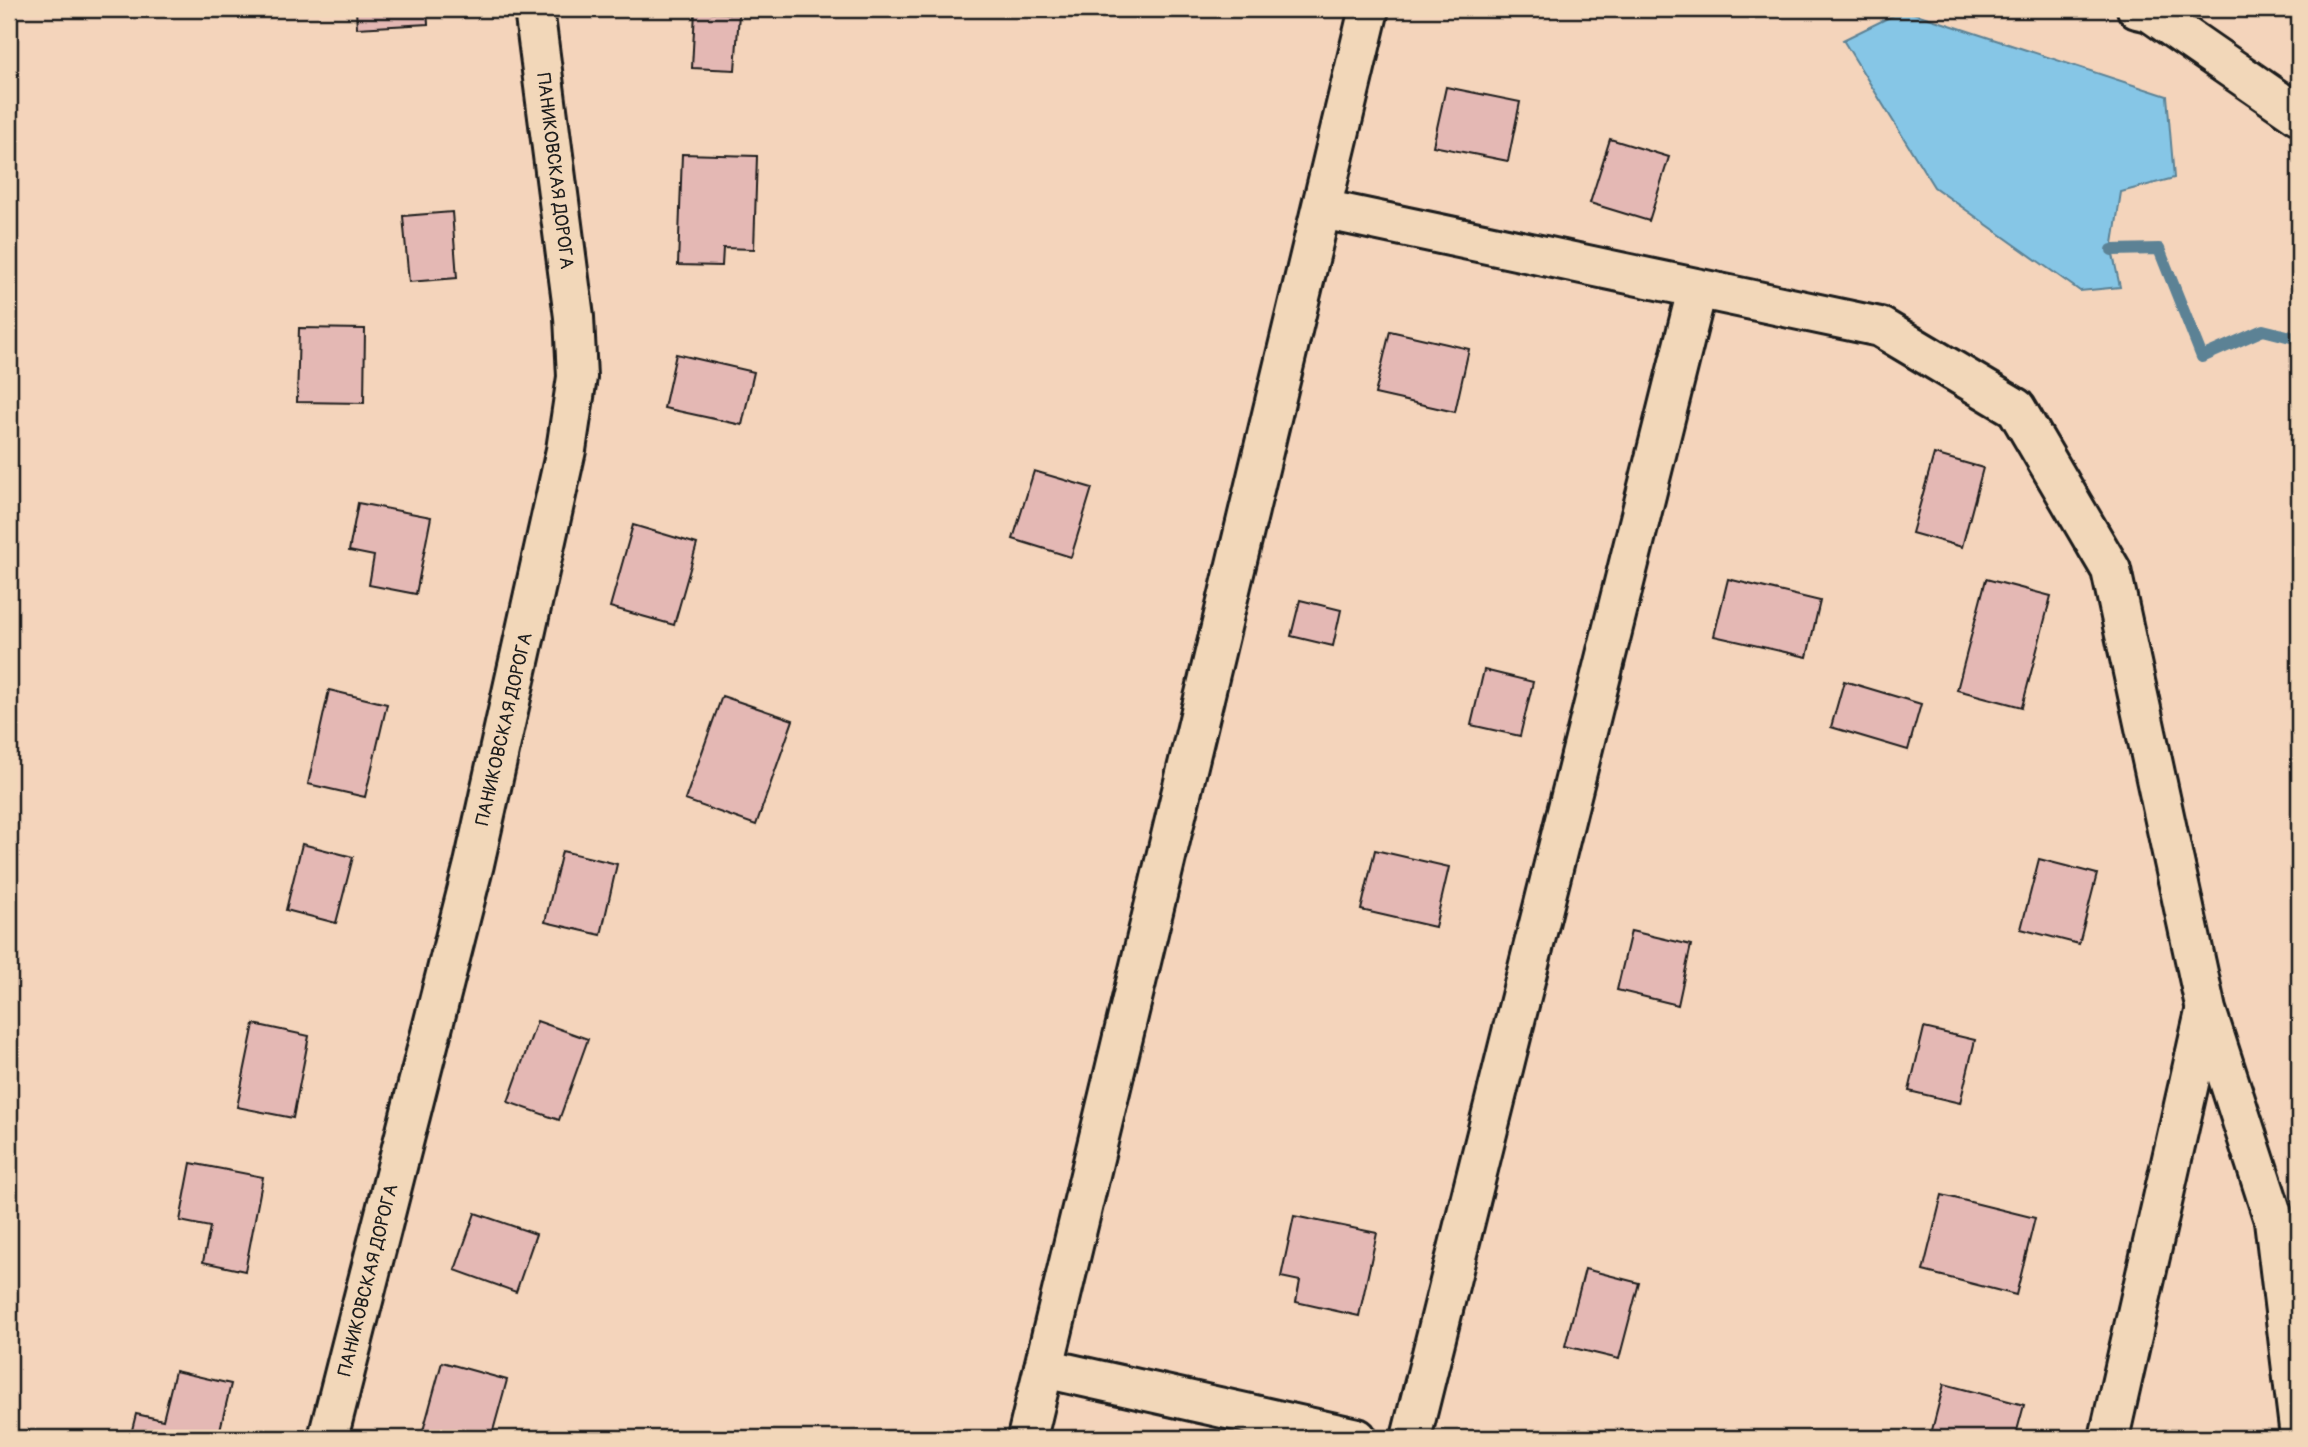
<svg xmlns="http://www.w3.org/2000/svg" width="2308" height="1447" font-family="Pangolin,sans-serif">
	<rect width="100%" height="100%" fill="#f4d4bb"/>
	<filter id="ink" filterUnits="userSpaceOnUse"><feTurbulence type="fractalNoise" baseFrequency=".0143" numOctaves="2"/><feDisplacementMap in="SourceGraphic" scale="14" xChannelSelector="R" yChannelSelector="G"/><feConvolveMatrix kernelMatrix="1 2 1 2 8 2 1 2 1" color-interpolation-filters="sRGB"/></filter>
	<g filter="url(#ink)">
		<path fill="#86c6e6" stroke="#5c8295" stroke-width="2" d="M1904,10L2167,96L2174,178L2121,192L2112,250L2120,287L2080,291L1934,187L1843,40Z"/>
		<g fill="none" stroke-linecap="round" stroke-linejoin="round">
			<path stroke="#5c8295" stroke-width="12" d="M2112,250L2159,249L2202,357L2263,330L2299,339"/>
		</g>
		<g fill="#e4b8b4" stroke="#1c1c1c" stroke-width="2">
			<path d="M356,9H427L428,24L357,28Z"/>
			<path d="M695,11L739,14L735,70L692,68Z"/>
			<path d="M1446,87L1520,102L1508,161L1433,146Z"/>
			<path d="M1610,139L1669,157L1649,221L1590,203Z"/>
			<path d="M682,154L757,156L754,249L723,248L722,266L678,265Z"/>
			<path d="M452,212L457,278L409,282L403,216Z"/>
			<path d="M299,328L365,329L364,403L297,402Z"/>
			<path d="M1390,331L1469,349L1455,412L1375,394Z"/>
			<path d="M676,354L754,372L742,425L664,408Z"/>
			<path d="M1934,454L1983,468L1962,547L1912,533Z"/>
			<path d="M1034,471L1092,488L1071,557L1013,539Z"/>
			<path d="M358,503L431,517L416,594L369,585L374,556L349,551Z"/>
			<path d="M633,525L697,544L674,625L610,607Z"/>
			<path d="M1728,579L1820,601L1807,657L1714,636Z"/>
			<path d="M1986,579L2051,596L2022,707L1957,690Z"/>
			<path d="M1300,600L1341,610L1333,646L1291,636Z"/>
			<path d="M1484,670L1533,682L1520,736L1471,725Z"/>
			<path d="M1844,681L1921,704L1908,750L1831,727Z"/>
			<path d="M329,690L387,704L365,797L308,784Z"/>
			<path d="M722,696L793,720L756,825L685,800Z"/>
			<path d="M302,844L353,857L336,923L286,910Z"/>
			<path d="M1375,850L1449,867L1435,927L1361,910Z"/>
			<path d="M562,851L617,864L601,935L545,922Z"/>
			<path d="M2039,859L2097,874L2079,944L2021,929Z"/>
			<path d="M1631,931L1691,945L1678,1005L1617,990Z"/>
			<path d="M537,1021L588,1039L559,1120L508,1102Z"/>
			<path d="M254,1024L309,1036L293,1118L237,1107Z"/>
			<path d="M1924,1028L1975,1040L1960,1103L1909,1091Z"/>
			<path d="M191,1163L263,1177L245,1271L203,1262L210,1227L180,1221Z"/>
			<path d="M1942,1195L2035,1218L2016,1295L1923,1271Z"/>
			<path d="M475,1213L536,1234L516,1292L455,1270Z"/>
			<path d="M1294,1216L1377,1233L1359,1316L1296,1302L1300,1281L1281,1277Z"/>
			<path d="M1585,1269L1639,1283L1619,1359L1565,1346Z"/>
			<path d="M442,1362L507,1380L491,1438H421Z"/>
			<path d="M175,1371L231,1384L218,1438H130L136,1414L163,1420Z"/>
			<path d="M1944,1384L2024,1405L2015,1438H1930Z"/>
		</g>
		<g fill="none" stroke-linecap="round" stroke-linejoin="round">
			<defs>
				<g id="minor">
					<path d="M2137,9L2150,12L2299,115"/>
					<path d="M1322,209L1880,327L2016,408L2111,570L2206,1010L2274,1220L2299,1428"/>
					<path d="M1044,1368L1357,1438"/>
					<path d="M328,1438L474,864L566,450L577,377L574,317L534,9"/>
					<path d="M1027,1438L1369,9"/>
					<path d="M1411,1438L1697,290"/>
					<path d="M2109,1438L2205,1012"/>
				</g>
			</defs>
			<use href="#minor" stroke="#1c1c1c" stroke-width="44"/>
			<use href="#minor" stroke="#f2d7b9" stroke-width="38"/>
		</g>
	</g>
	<g text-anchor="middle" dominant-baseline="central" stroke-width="5" stroke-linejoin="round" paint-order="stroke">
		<g font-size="19" fill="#1c1c1c" stroke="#f2d7b9">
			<text transform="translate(555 171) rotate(83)">ПАНИКОВСКАЯ ДОРОГА</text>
			<text transform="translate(504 729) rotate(-77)">ПАНИКОВСКАЯ ДОРОГА</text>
			<text transform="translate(368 1280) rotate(-76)">ПАНИКОВСКАЯ ДОРОГА</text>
		</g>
	</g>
	<rect width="2308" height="1447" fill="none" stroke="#f2d7b9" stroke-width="35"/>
	<rect x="18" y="18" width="2273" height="1412" fill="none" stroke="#1c1c1c" stroke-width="2.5" filter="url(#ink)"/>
</svg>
